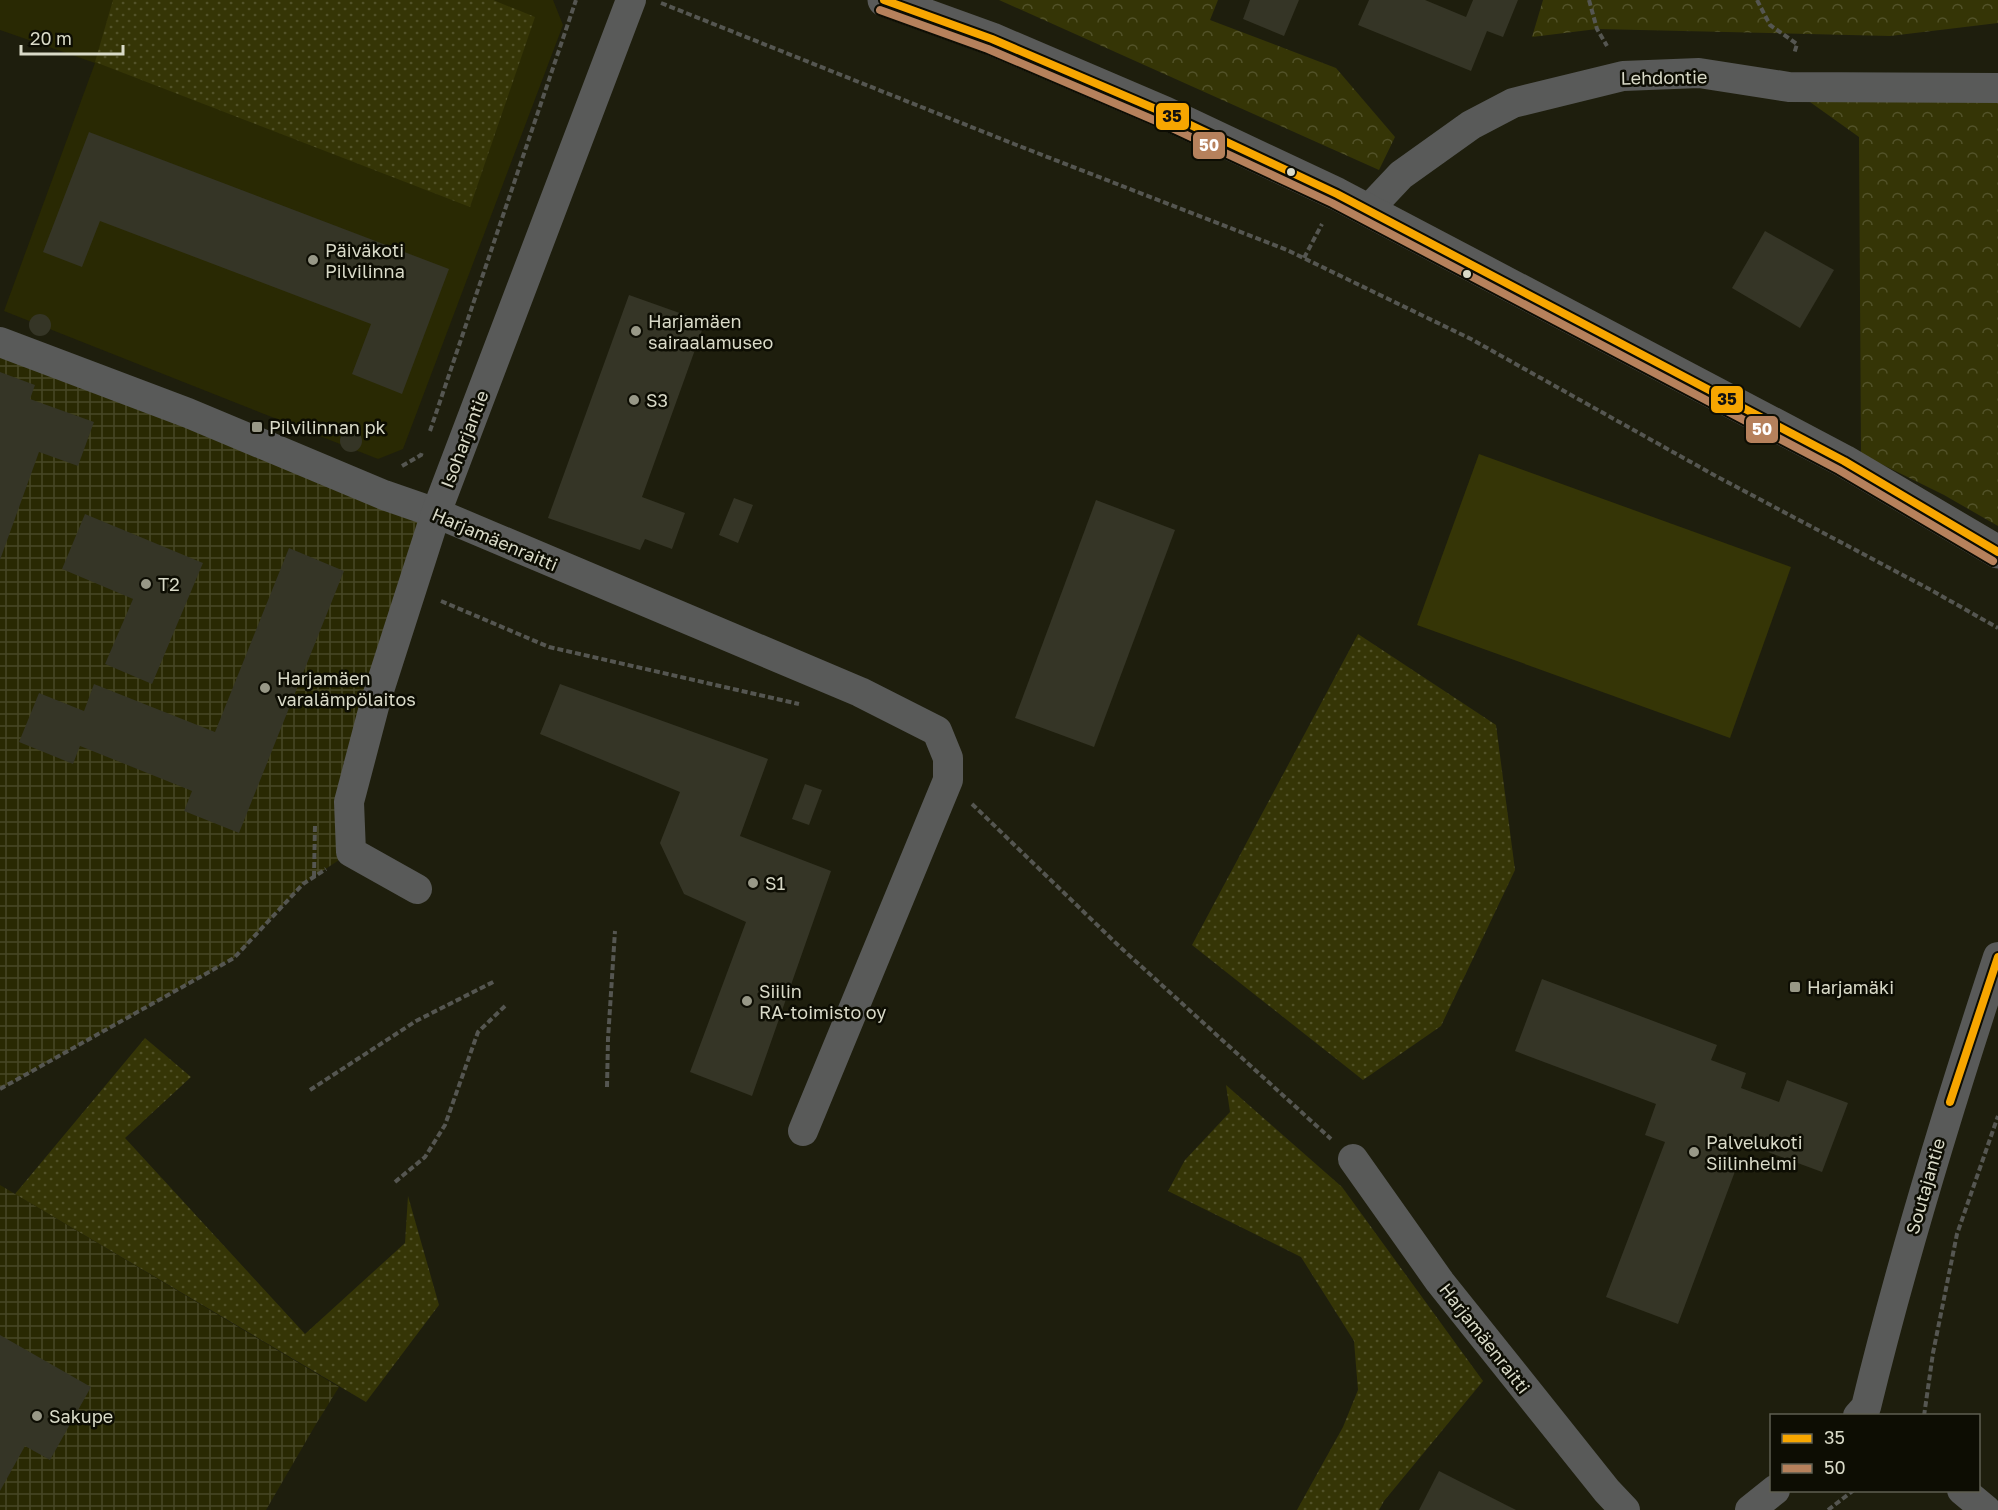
<svg xmlns="http://www.w3.org/2000/svg" width="1998" height="1510" font-family="'Golos Text',sans-serif">
	<defs>
		<pattern id="industrial-grid" width="8" height="8" patternUnits="userSpaceOnUse" patternTransform="scale(1.5)"><rect width="8" height="8" fill="#292903"/><path d="M0 4h8M4 0v8" fill="none" stroke="#474726"/></pattern>
		<pattern id="green-dots" width="8" height="8" patternUnits="userSpaceOnUse" patternTransform="scale(1.5)"><rect width="8" height="8" fill="#353506"/><path d="M2 2h.1M6 6h.1" fill="none" stroke="#525229" stroke-width="1.8" stroke-linecap="round"/></pattern>
		<pattern id="forest-crowns" width="20" height="18" patternUnits="userSpaceOnUse" patternTransform="scale(1.5)"><rect width="20" height="18" fill="#353506"/><path d="M2 6a3 3 0 1 1 6 0M12 15a3 3 0 1 1 6 0" fill="none" stroke="#525229"/></pattern>
	</defs>
	<rect width="100%" height="100%" fill="#1e1e0d"/>
	<path fill="#292903" d="M0,0H553L563,25L403,449L378,459L4,311L95,63L0,30Z"/>
	<g fill="url(#industrial-grid)">
		<path d="M0,343L436,513L351,852L303,884L234,958L0,1089Z"/>
		<path d="M0,1185L339,1387L316,1424L266,1510H0Z"/>
	</g>
	<g fill="url(#green-dots)">
		<path d="M113,0H493L535,17L470,207L95,62Z"/>
		<path d="M1358,634L1496,725L1515,870L1441,1026L1363,1080L1192,945Z"/>
		<path d="M145,1038L191,1077L125,1138L305,1334L405,1243L408,1196L439,1305L366,1402L15,1194Z"/>
		<path d="M1226,1085L1342,1187L1483,1381L1384,1501L1379,1510H1297L1343,1427L1358,1390L1354,1341L1301,1257L1168,1191L1185,1160L1230,1112Z"/>
	</g>
	<g fill="url(#forest-crowns)">
		<path d="M999,0H1218L1210,20L1336,68L1395,137L1379,170Z"/>
		<path d="M1543,0H1998V23L1890,36L1597,29L1532,37Z"/>
		<path d="M1789,87L1998,88V526L1944,495L1861,454L1859,137Z"/>
	</g>
	<path fill="#353506" d="M1479,454L1791,567L1730,738L1417,625Z"/>
	<g fill="#353526">
		<path d="M1250,0H1299L1284,36L1243,19Z"/>
		<path d="M1369,0H1425L1466,17L1473,0H1518L1503,37L1487,31L1471,71L1358,25Z"/>
		<path d="M89,132L449,269L402,394L352,374L371,324L100,221L82,267L43,252Z"/>
		<path d="M1765,231L1834,270L1800,328L1732,288Z"/>
		<path d="M629,295L705,322L642,497L685,513L672,549L645,539L640,550L548,518Z"/>
		<circle cx="40" cy="325" r="11"/>
		<path d="M0,372L35,385L30,399L94,422L78,466L39,452L0,560Z"/>
		<circle cx="351" cy="441" r="11"/>
		<path d="M734,498L753,505L738,543L719,535Z"/>
		<path d="M1096,500L1175,530L1094,747L1015,718Z"/>
		<path d="M85,514L203,563L152,684L105,664L133,599L62,569Z"/>
		<path d="M289,548L344,571L239,833L184,811L192,791L80,746L73,764L19,742L39,693L84,711L94,684L215,732Z"/>
		<path d="M560,684L768,759L740,836L831,871L752,1096L690,1072L746,922L684,894L660,843L680,792L540,734Z"/>
		<path d="M805,784L822,790L809,825L792,819Z"/>
		<path d="M1542,979L1717,1045L1711,1060L1746,1073L1741,1088L1779,1102L1787,1080L1848,1103L1822,1172L1733,1139L1724,1161L1737,1166L1678,1324L1606,1297L1665,1142L1645,1135L1656,1104L1515,1051Z"/>
		<path d="M0,1335L91,1387L50,1460L25,1446L0,1491Z"/>
		<path d="M1439,1471L1516,1510H1419Z"/>
	</g>
	<g fill="none" stroke-linecap="round" stroke-linejoin="round">
		<g stroke="#555651" stroke-width="4" stroke-dasharray="6 3" stroke-linecap="butt">
			<path d="M1589,0L1597,29L1607,46"/>
			<path d="M1757,0L1770,25L1797,44L1794,54"/>
			<path d="M661,3L1014,144L1287,250L1471,339L1714,475L1931,590L1998,628"/>
			<path d="M1304,258L1322,224"/>
			<path d="M430,431L576,0"/>
			<path d="M402,466L421,455L422,452"/>
			<path d="M441,601L549,647L799,704"/>
			<path d="M972,804L1120,947L1331,1139"/>
			<path d="M314,877L315,825"/>
			<path d="M607,1087L608,1039L615,931"/>
			<path d="M0,1089L234,958L303,884L326,869"/>
			<path d="M310,1090L416,1021L495,981"/>
			<path d="M395,1182L425,1157L445,1125L478,1032L506,1005"/>
			<path d="M1924,1416L1933,1353L1957,1234L1998,1116"/>
			<path d="M1828,1510L1854,1490"/>
		</g>
		<g stroke="#595a59" stroke-width="30">
			<path d="M1368,210L1401,175L1471,125L1513,103L1623,76L1699,73L1789,87L1998,88"/>
			<path d="M0,342L188,413L384,495L436,513L860,692L937,731L948,758V780L803,1131"/>
			<path d="M417,889L351,852L349,802L375,703L436,513L631,0"/>
			<path d="M1353,1159L1440,1282L1607,1491L1625,1510"/>
			<path d="M1858,1416L1866,1407C1903,1255 1949,1106 1998,957"/>
			<path d="M1962,1490L1986,1510"/>
			<path d="M1750,1510L1775,1490"/>
		</g>
		<path stroke="#595a59" stroke-width="33" d="M884,0L992,39L1165,113L1337,194L1844,461L1998,552"/>
		<defs>
			<g id="bus-1">
				<path d="M884,0L992,39L1165,113L1337,194L1844,461L1998,552"/>
				<path d="M1950,1102L1998,957"/>
			</g>
			<path id="bus-2" d="M880,10L988,49L1161,123L1332,203L1839,470L1993,561"/>
		</defs>
		<use href="#bus-1" stroke="#0d0d03" stroke-width="12"/>
		<use href="#bus-2" stroke="#0d0d03" stroke-width="12"/>
		<use href="#bus-1" stroke="#f7a600" stroke-width="8"/>
		<use href="#bus-2" stroke="#b6815c" stroke-width="8"/>
	</g>
	<g fill="#d9dac8" stroke="#0d0d03" stroke-width="2">
		<circle cx="1291" cy="172" r="5"/>
		<circle cx="1467" cy="274" r="5"/>
	</g>
	<g fill="#989887" stroke="#0d0d03" stroke-width="2">
		<circle cx="313" cy="260" r="6"/>
		<circle cx="636" cy="331" r="6"/>
		<circle cx="634" cy="400" r="6"/>
		<rect x="251" y="421" width="12" height="12" rx="3"/>
		<circle cx="146" cy="584" r="6"/>
		<circle cx="265" cy="688" r="6"/>
		<circle cx="753" cy="883" r="6"/>
		<rect x="1789" y="981" width="12" height="12" rx="3"/>
		<circle cx="747" cy="1001" r="6"/>
		<circle cx="1694" cy="1152" r="6"/>
		<circle cx="37" cy="1416" r="6"/>
	</g>
	<g text-anchor="middle" dominant-baseline="central" stroke-width="5" stroke-linejoin="round" paint-order="stroke">
		<g font-size="18" fill="#d9dac8" stroke="#0d0d03">
			<text transform="translate(1664 77) rotate(-1)">Lehdontie</text>
			<text transform="translate(464 439) rotate(-69)">Isoharjantie</text>
			<text transform="translate(495 539) rotate(23)">Harjamäenraitti</text>
			<text transform="translate(1925 1186) rotate(-74)">Soutajantie</text>
			<text transform="translate(1485 1338) rotate(52)">Harjamäenraitti</text>
		</g>
		<g font-size="18" fill="#d9dac8" stroke="#0d0d03" text-anchor="start">
			<text x="325" y="250">Päiväkoti<tspan x="325" dy="21">Pilvilinna</tspan></text>
			<text x="648" y="321">Harjamäen<tspan x="648" dy="21">sairaalamuseo</tspan></text>
			<text x="646" y="400">S3</text>
			<text x="269" y="427">Pilvilinnan pk</text>
			<text x="158" y="584">T2</text>
			<text x="277" y="678">Harjamäen<tspan x="277" dy="21">varalämpölaitos</tspan></text>
			<text x="765" y="883">S1</text>
			<text x="1807" y="987">Harjamäki</text>
			<text x="759" y="991">Siilin<tspan x="759" dy="21">RA-toimisto oy</tspan></text>
			<text x="1706" y="1142">Palvelukoti<tspan x="1706" dy="21">Siilinhelmi</tspan></text>
			<text x="49" y="1416">Sakupe</text>
		</g>
	</g>
	<g stroke="#0d0d03" stroke-width="2">
		<rect x="1155" y="102" width="35" height="29" rx="6" fill="#f7a600"/>
		<rect x="1192" y="131" width="34" height="29" rx="6" fill="#b6815c"/>
		<rect x="1710" y="385" width="34" height="29" rx="6" fill="#f7a600"/>
		<rect x="1745" y="415" width="34" height="29" rx="6" fill="#b6815c"/>
	</g>
	<g font-size="16" text-anchor="middle" font-weight="bold" fill="#fff">
		<text x="1209" y="151">50</text>
		<text x="1762" y="435">50</text>
	</g>
	<g font-size="16" text-anchor="middle" font-weight="bold" fill="#111">
		<text x="1172" y="122">35</text>
		<text x="1727" y="405">35</text>
	</g>
	<rect x="1770" y="1414" width="210" height="78" fill="#0d0d03" stroke="#5f5f52" stroke-width="1.5"/>
	<rect x="1782" y="1434" width="30" height="9" fill="#f7a600" stroke="#5f5f52" stroke-width="1.5"/>
	<text x="1824" y="1444" font-size="18" fill="#d9dac8">35</text>
	<rect x="1782" y="1464" width="30" height="9" fill="#b6815c" stroke="#5f5f52" stroke-width="1.5"/>
	<text x="1824" y="1474" font-size="18" fill="#d9dac8">50</text>
	<path d="M21 45v9h102v-9" fill="none" stroke="#d9dac8" stroke-width="3"/>
	<text x="30" y="45" font-size="18" fill="#d9dac8" stroke="#0d0d03" stroke-width="4.5" paint-order="stroke">20 m</text>
</svg>
